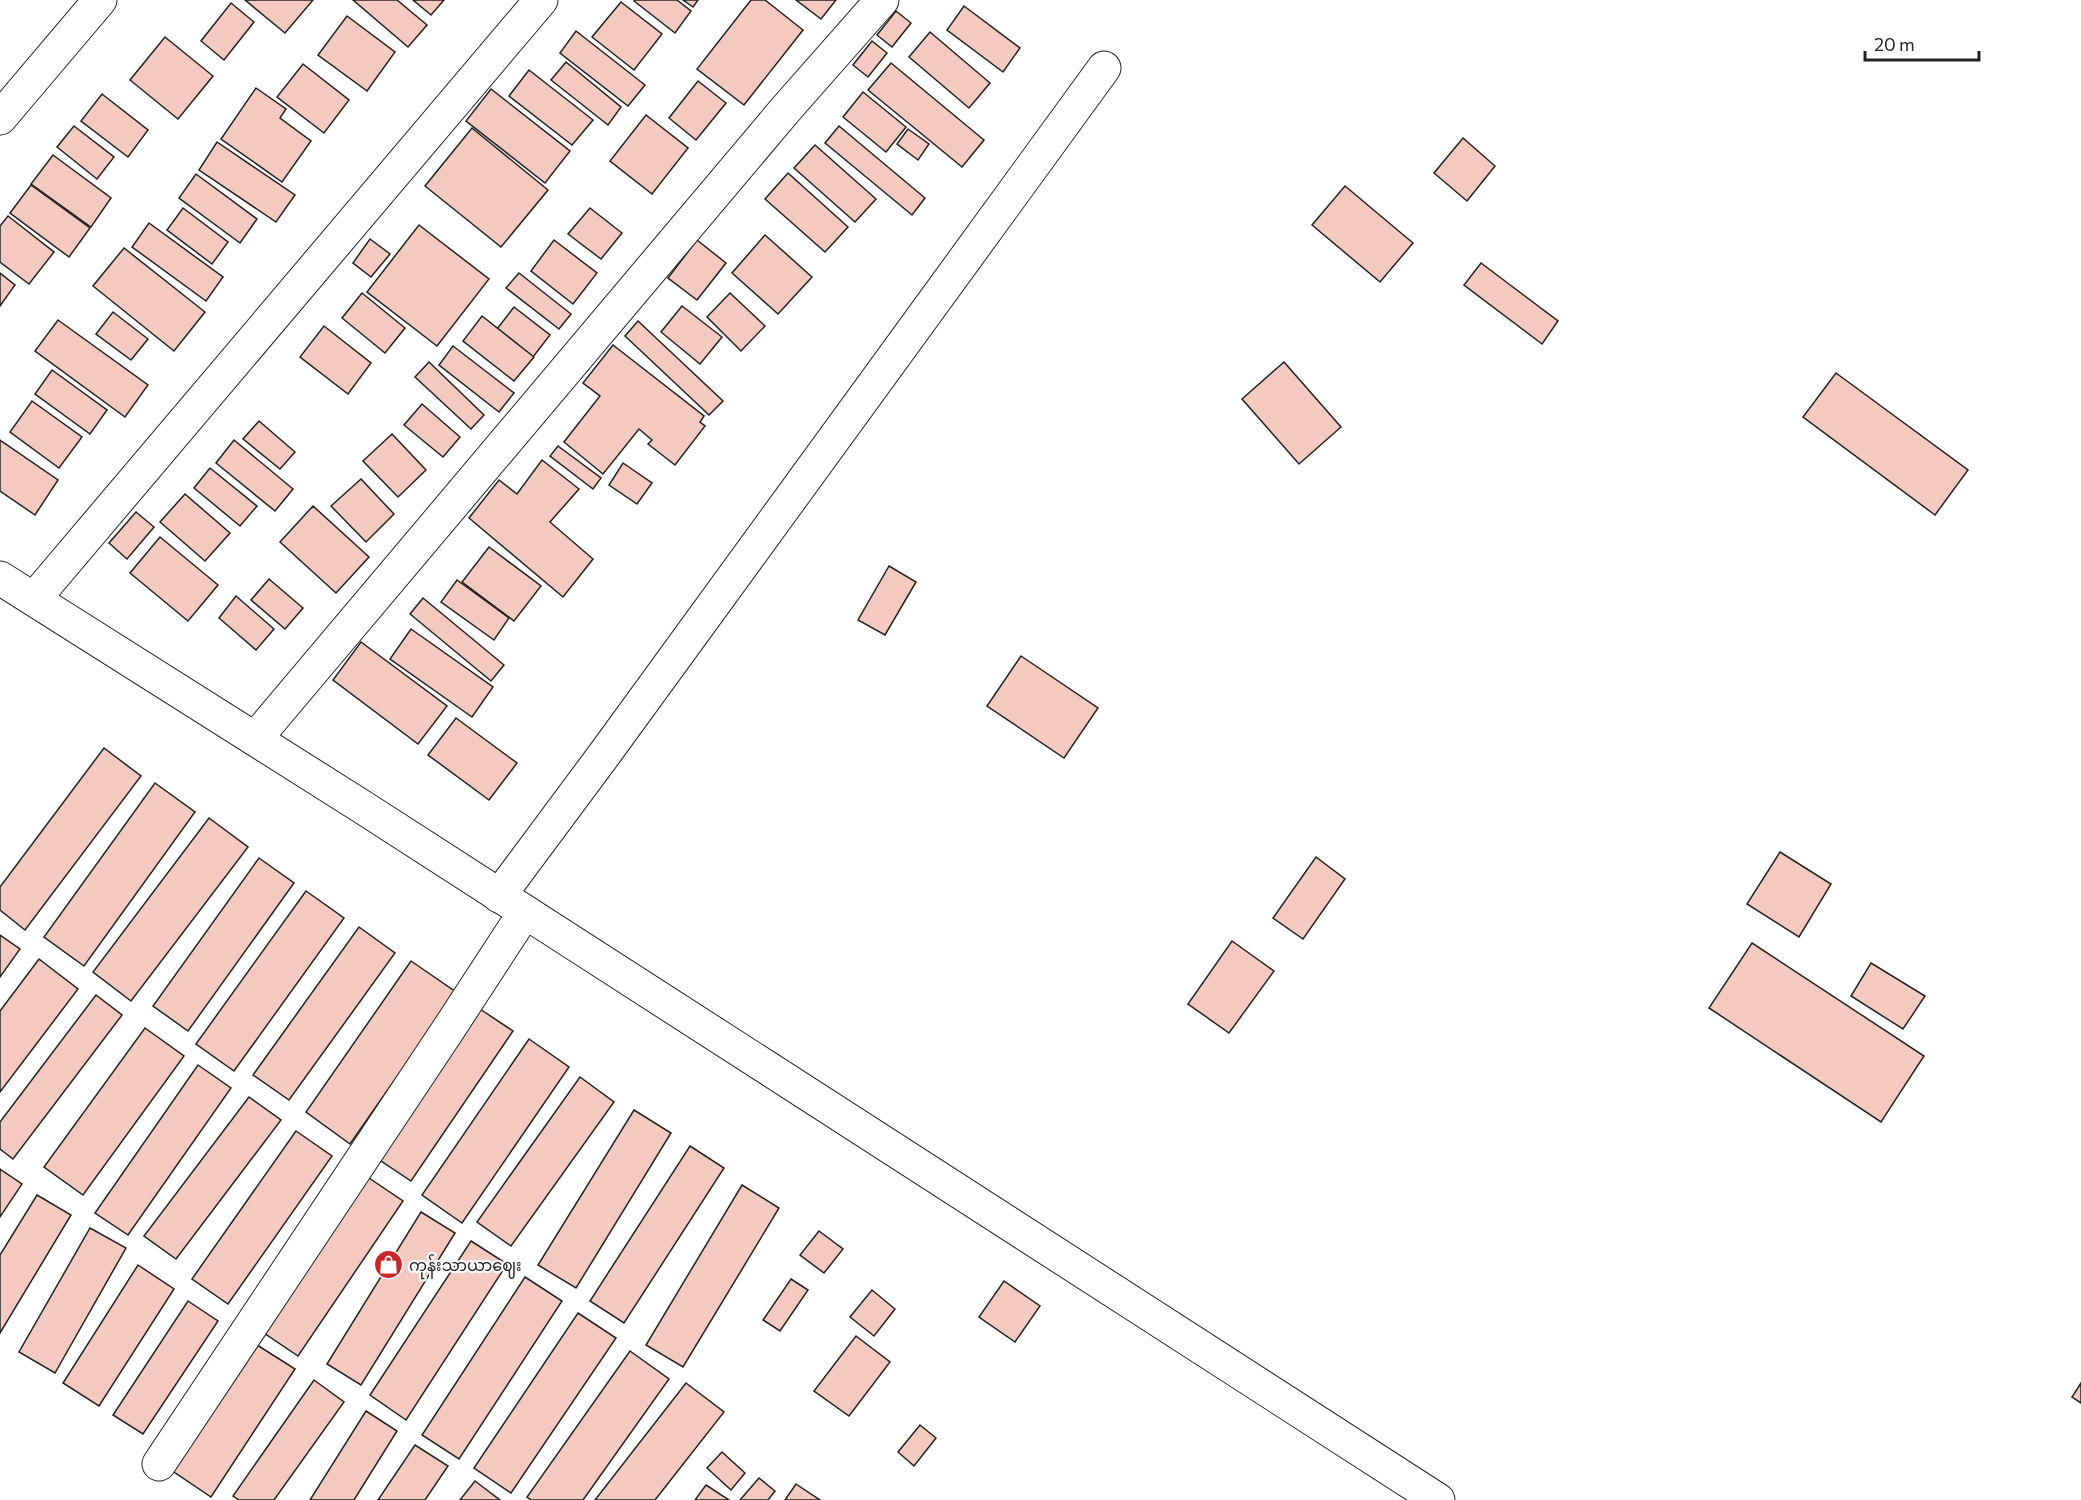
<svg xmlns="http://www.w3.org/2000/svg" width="2081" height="1500" font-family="Commissioner,'Noto Sans Myanmar',sans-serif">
	<rect width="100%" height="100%" fill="#fff"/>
	<g fill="#f3c9c0" stroke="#222" stroke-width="1.5">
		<path d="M245,0H313L285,33Z"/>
		<path d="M353,0H397L427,25L408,47Z"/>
		<path d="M413,0H444L431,15Z"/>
		<path d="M635,0H677L691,11L675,33L634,1Z"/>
		<path d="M683,0H698L693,7Z"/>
		<path d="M751,0H765L803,30L744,105L697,69Z"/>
		<path d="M796,0H836L821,19Z"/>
		<path d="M621,2L662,34L634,70L592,37Z"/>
		<path d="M231,3L254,22L224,60L201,41Z"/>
		<path d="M964,6L1020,48L1003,72L947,30Z"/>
		<path d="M896,11L911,23L892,47L877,35Z"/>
		<path d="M347,16L395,52L367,91L318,55Z"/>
		<path d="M576,31L645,85L628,106L560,53Z"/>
		<path d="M930,32L990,83L969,108L909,57Z"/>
		<path d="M165,37L213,76L178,119L130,80Z"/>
		<path d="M872,41L887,53L868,77L853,65Z"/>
		<path d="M566,62L621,107L608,125L551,80Z"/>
		<path d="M891,63L984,140L962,167L868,90Z"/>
		<path d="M303,64L349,100L324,133L277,97Z"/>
		<path d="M529,70L593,120L572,145L509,96Z"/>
		<path d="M698,81L726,103L696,140L669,118Z"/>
		<path d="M256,88L286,109L280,118L311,141L282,182L221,139Z"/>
		<path d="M491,89L570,151L545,183L466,121Z"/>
		<path d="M863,92L906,127L886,152L843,117Z"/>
		<path d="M102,94L148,130L128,157L81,121Z"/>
		<path d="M646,115L688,148L652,194L610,161Z"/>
		<path d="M74,126L114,157L97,179L57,147Z"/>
		<path d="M839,126L925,198L912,215L825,143Z"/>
		<path d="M472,128L548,190L501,247L425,186Z"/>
		<path d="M908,129L929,144L918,160L897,144Z"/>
		<path d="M1463,138L1495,166L1467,201L1434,173Z"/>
		<path d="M217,142L295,195L276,222L199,170Z"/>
		<path d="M815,145L876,199L855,222L794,168Z"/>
		<path d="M53,155L111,198L91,227L31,184Z"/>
		<path d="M788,173L848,227L825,252L765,199Z"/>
		<path d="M196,174L257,219L240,243L179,198Z"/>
		<path d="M31,185L90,228L69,257L10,213Z"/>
		<path d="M1345,186L1413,243L1380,282L1312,225Z"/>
		<path d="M183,208L228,242L212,264L167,230Z"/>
		<path d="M590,208L622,233L601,259L568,234Z"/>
		<path d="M8,216L54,252L29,284L0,262V226Z"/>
		<path d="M149,223L223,277L206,301L132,247Z"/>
		<path d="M419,225L489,279L437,346L367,292Z"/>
		<path d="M765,235L812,277L778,314L732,273Z"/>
		<path d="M370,239L390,254L371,277L353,263Z"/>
		<path d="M554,240L597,273L573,304L531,271Z"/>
		<path d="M697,240L726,263L697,300L668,278Z"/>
		<path d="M124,248L205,312L174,351L93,286Z"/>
		<path d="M1481,263L1558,321L1542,344L1464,285Z"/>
		<path d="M0,273L15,285L0,306Z"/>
		<path d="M519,273L571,314L559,329L506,288Z"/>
		<path d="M362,293L405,328L385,353L342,318Z"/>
		<path d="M730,293L765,326L741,351L707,317Z"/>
		<path d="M682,306L722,337L700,364L661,332Z"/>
		<path d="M514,307L550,335L533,357L497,329Z"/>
		<path d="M113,312L148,339L131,360L96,334Z"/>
		<path d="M482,316L534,357L514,381L463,341Z"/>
		<path d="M58,320L148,385L125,417L35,351Z"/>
		<path d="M638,321L723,401L709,415L625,336Z"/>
		<path d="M324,326L371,363L348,394L300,357Z"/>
		<path d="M613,345L704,416L700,422L705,426L675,465L648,444L652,440L639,429L603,474L564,442L600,396L583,383Z"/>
		<path d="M453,346L514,393L499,412L439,365Z"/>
		<path d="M429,362L484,415L471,429L415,377Z"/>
		<path d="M1284,362L1341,427L1299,464L1242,399Z"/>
		<path d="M52,370L107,410L90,434L35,394Z"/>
		<path d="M1836,373L1968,470L1935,515L1803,417Z"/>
		<path d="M32,401L82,437L59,468L10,432Z"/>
		<path d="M422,404L460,437L443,457L404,425Z"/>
		<path d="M259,421L295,452L280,469L243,439Z"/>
		<path d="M392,434L426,470L398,497L363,461Z"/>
		<path d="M0,440L58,480L35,515L0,491Z"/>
		<path d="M234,440L293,489L275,511L216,463Z"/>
		<path d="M558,446L601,478L593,489L550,456Z"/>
		<path d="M542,460L579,489L550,522L593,559L563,597L469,518L499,480L517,494Z"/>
		<path d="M623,463L652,483L637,504L609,485Z"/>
		<path d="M210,468L257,506L240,526L194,488Z"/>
		<path d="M361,479L394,514L366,542L331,506Z"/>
		<path d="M185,494L230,533L205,561L160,522Z"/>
		<path d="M313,506L369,557L336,593L280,542Z"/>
		<path d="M136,512L154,527L127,559L109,543Z"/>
		<path d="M160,537L218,585L188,621L130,573Z"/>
		<path d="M489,547L541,586L514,621L462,582Z"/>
		<path d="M889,566L916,582L885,635L858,620Z"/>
		<path d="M269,579L303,608L285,629L251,600Z"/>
		<path d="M457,580L509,618L494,640L441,602Z"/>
		<path d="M236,596L274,629L256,650L219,618Z"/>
		<path d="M423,598L504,665L491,681L410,614Z"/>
		<path d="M411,629L493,687L472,717L390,659Z"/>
		<path d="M361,642L447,706L418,744L333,680Z"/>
		<path d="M1021,656L1098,708L1064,758L987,706Z"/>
		<path d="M456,718L517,763L489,800L428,755Z"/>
		<path d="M104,748L141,776L25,930L0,910V887Z"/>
		<path d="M155,783L195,812L84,966L44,937Z"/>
		<path d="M209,818L248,847L131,1001L93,972Z"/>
		<path d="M1780,852L1831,884L1799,937L1747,904Z"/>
		<path d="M1316,857L1345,879L1303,939L1273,918Z"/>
		<path d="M259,858L294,883L188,1031L153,1006Z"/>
		<path d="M306,891L344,918L234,1071L196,1044Z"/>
		<path d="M359,927L395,953L289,1100L253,1075Z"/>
		<path d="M0,935L20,949L0,977Z"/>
		<path d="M1232,941L1274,971L1229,1033L1188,1004Z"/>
		<path d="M1752,943L1924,1056L1881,1122L1709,1008Z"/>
		<path d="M39,959L78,989L0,1092V1011Z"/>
		<path d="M411,961L456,992L350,1144L306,1112Z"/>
		<path d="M1871,963L1925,996L1903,1029L1851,996Z"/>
		<path d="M96,995L122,1015L13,1159L0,1149V1122Z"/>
		<path d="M477,1007L513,1031L411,1181L375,1157Z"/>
		<path d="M145,1028L184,1056L83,1195L44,1167Z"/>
		<path d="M529,1039L569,1067L462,1223L422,1195Z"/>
		<path d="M198,1065L231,1088L128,1235L95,1213Z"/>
		<path d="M580,1077L614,1102L511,1246L477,1222Z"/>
		<path d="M249,1097L281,1120L176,1259L144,1236Z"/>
		<path d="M634,1110L671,1133L576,1288L538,1265Z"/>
		<path d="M296,1131L332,1156L228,1304L192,1279Z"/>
		<path d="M690,1146L724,1168L624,1323L590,1301Z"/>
		<path d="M0,1169L22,1184L0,1217Z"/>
		<path d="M366,1176L403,1201L298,1356L261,1331Z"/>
		<path d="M742,1185L779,1208L683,1367L646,1345Z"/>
		<path d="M37,1195L71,1215L0,1333V1255Z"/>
		<path d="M421,1212L455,1233L361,1385L327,1364Z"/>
		<path d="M90,1228L126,1248L55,1373L19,1352Z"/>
		<path d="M819,1231L843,1249L824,1273L800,1255Z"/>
		<path d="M471,1241L507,1264L406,1420L370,1395Z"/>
		<path d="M138,1265L174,1289L99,1406L63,1383Z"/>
		<path d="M525,1277L562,1301L459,1459L422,1435Z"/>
		<path d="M791,1279L808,1290L780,1331L763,1320Z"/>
		<path d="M1004,1281L1040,1306L1015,1342L979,1317Z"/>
		<path d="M872,1290L895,1309L874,1336L850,1317Z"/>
		<path d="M188,1301L218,1321L143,1434L113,1415Z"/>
		<path d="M578,1313L616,1338L511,1493L474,1468Z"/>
		<path d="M856,1336L890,1362L849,1416L814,1391Z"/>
		<path d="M254,1343L295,1369L211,1497L171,1470Z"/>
		<path d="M630,1351L669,1379L583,1500H531L527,1497Z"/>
		<path d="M314,1380L344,1402L274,1500H239L233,1496Z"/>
		<path d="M686,1383L724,1412L655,1500H595Z"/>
		<path d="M2081,1383V1403L2072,1397Z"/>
		<path d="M366,1411L397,1431L354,1500H310Z"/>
		<path d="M920,1425L936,1438L914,1466L898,1452Z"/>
		<path d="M415,1445L448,1466L425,1500H378Z"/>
		<path d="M722,1452L745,1473L731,1490L707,1468Z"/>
		<path d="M759,1478L775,1491L768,1500H740Z"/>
		<path d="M475,1481L500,1500H460Z"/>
		<path d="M796,1484L820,1500H785Z"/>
		<path d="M706,1485L729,1500H695Z"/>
	</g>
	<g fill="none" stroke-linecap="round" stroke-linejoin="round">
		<defs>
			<g id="minor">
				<path d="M0,118L100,0"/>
				<path d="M0,578L364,808L1438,1500"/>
				<path d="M34,599L541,0"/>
				<path d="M255,739L786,109L882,0"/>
				<path d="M499,896L606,752L1104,68"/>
				<path d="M159,1464L448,1030L525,912"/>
			</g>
		</defs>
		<use href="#minor" stroke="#222" stroke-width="35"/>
		<use href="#minor" stroke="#fff" stroke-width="33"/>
	</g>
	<defs>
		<symbol id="shop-disc" viewBox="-11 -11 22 22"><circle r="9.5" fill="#c62828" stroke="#fff"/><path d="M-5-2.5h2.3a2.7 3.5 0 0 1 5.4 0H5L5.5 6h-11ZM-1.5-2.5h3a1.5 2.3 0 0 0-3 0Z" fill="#fff"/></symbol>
	</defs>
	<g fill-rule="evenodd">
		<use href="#shop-disc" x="372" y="1248" width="33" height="33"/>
	</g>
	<g text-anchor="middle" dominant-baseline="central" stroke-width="4.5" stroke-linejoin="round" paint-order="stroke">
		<g font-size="16" fill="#222" stroke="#fff" text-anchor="start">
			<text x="409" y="1264">ကုန်းသာယာဈေး</text>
		</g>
	</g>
	<path d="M1865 51v9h114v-9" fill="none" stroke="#222222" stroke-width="3"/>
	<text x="1874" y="51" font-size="18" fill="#222222" stroke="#ffffff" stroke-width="4.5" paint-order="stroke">20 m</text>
</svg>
